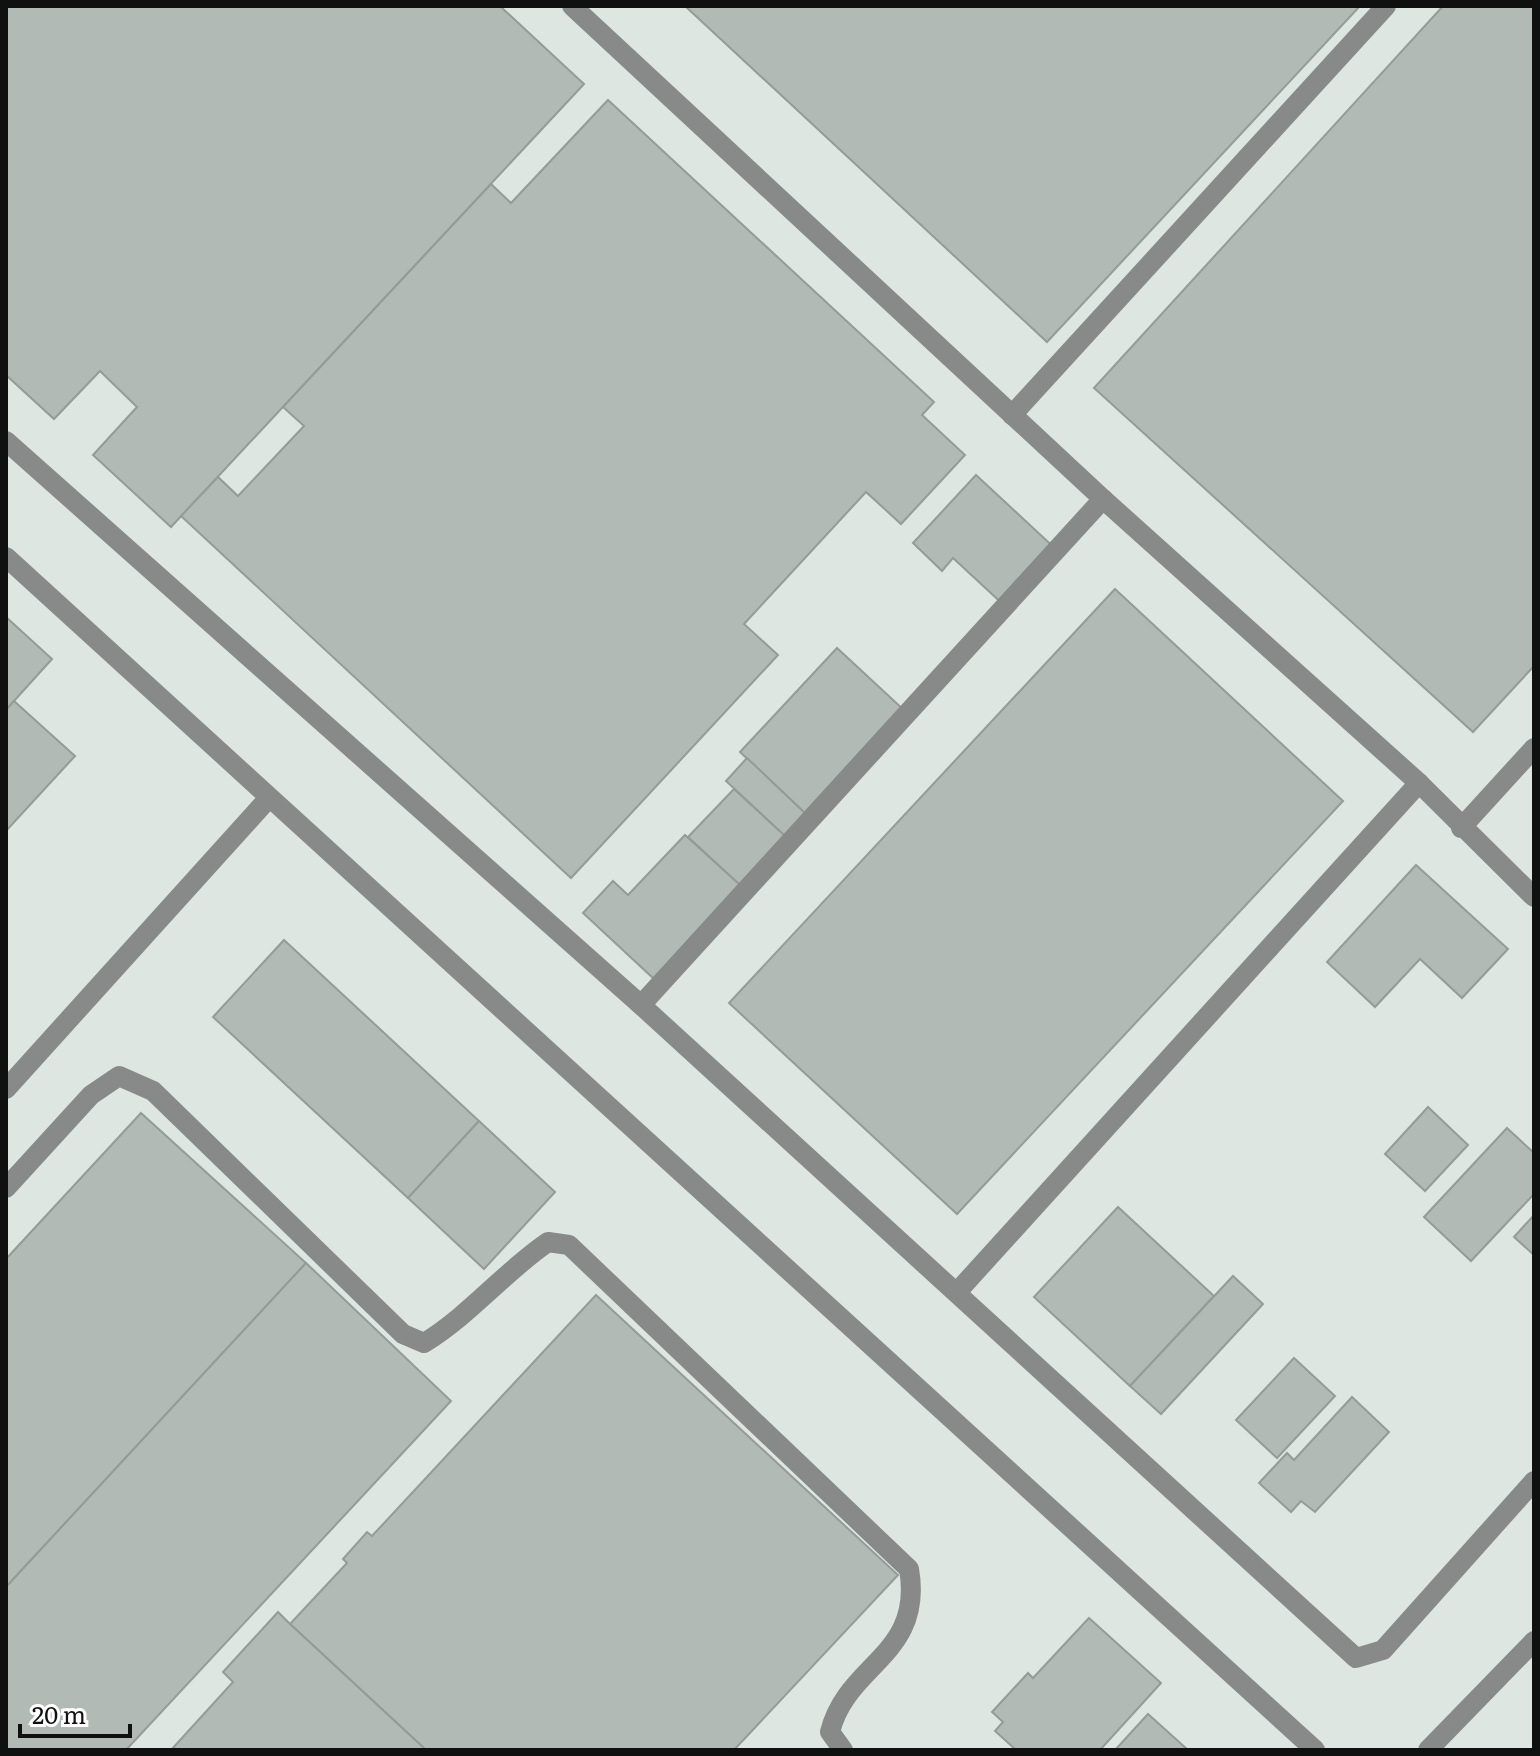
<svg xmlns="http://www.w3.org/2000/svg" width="1540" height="1756" font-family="Literata,serif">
	<rect width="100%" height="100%" fill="#dee6e2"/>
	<g fill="#b2bab5" stroke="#949b98" stroke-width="2">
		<path d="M6,6H500L584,84L171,527L93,455L137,407L100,371L54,419L6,375Z"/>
		<path d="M685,6H1360L1047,342Z"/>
		<path d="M1443,6H1534V666L1473,732L1094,388Z"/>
		<path d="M608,100L934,402L922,415L965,455L901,524L866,492L744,624L778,655L571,878L181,516L218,477L238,496L304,426L283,407L491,184L511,203Z"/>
		<path d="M976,475L1059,552L1007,608L953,558L942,571L913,543Z"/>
		<path d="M1115,589L1343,801L957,1214L729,1003Z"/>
		<path d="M6,617L52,659L6,710Z"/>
		<path d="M837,648L905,711L807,815L740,752Z"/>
		<path d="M14,701L75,756L6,831V710Z"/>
		<path d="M747,758L807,815L786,837L726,781Z"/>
		<path d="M734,789L786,837L741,886L688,837Z"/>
		<path d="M685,835L741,886L654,979L583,913L613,881L628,895Z"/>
		<path d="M1416,865L1508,949L1462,998L1420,959L1375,1007L1327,962Z"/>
		<path d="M284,940L479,1121L408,1198L213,1017Z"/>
		<path d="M1428,1107L1468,1145L1425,1191L1385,1154Z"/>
		<path d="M141,1113L306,1263L6,1587V1259Z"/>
		<path d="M479,1121L555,1192L484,1269L408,1198Z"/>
		<path d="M1507,1128L1534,1153V1194L1471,1261L1424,1217Z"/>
		<path d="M1118,1207L1214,1296L1130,1386L1034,1297Z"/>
		<path d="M1534,1215V1255L1514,1237Z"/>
		<path d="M306,1263L451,1401L126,1750H6V1587Z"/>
		<path d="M1233,1276L1263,1304L1161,1414L1130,1386Z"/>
		<path d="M596,1295L898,1575L734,1750H426L290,1624L347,1563L343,1559L367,1532L372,1536Z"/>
		<path d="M1294,1358L1335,1396L1277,1458L1236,1420Z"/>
		<path d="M1352,1397L1389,1432L1315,1512L1301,1501L1291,1512L1259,1483L1287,1453L1294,1460Z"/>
		<path d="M278,1612L290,1624L426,1750H171L233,1682L223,1672Z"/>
		<path d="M1089,1618L1161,1683L1100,1750H1016L995,1731L1003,1722L992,1712L1028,1673L1033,1678Z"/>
		<path d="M1148,1714L1188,1750H1115Z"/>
	</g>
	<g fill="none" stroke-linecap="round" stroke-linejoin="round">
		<g stroke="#878a89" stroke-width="20">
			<path d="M572,6L1103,499L1419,783L1534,897"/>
			<path d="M1012,415L1386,6"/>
			<path d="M6,441L641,1005L1356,1658L1383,1650L1534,1481"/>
			<path d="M6,557L1315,1750"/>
			<path d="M1461,828L1534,748"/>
			<path d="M641,1005L1103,499"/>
			<path d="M6,1089L268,799"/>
			<path d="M6,1188L91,1095L119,1076L153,1091L403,1334L424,1343C470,1315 504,1272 548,1242L569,1245L909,1569C924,1656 847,1663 830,1732L843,1750"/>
			<path d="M958,1291L1419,783"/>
			<path d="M1428,1750L1534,1641"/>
		</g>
	</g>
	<rect width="1540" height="1756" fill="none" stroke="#0f1110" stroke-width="16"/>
	<path d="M20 1724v12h110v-12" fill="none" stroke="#0f1110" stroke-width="4"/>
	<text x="32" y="1724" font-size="24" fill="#0f1110" stroke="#ffffff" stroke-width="6" paint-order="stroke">20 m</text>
</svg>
